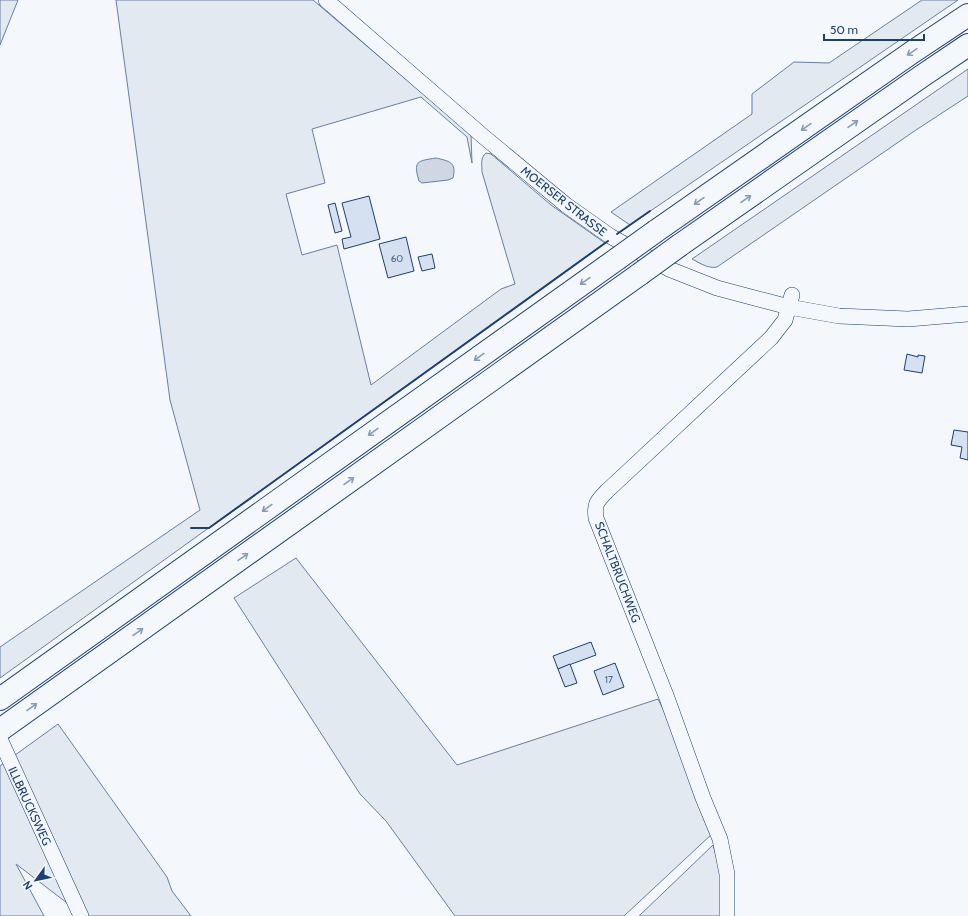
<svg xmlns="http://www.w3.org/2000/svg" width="968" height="916" font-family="Cabin,sans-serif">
	<rect width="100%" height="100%" fill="#f4f7fb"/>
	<g fill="#e3e9f0" stroke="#687fa3">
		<path d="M0,0H18L0,45Z"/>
		<path d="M116,0H313L471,135L472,163L467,137L421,97L312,129L325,183L286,194L302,255L337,245L371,385L501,289L515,284L482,172C482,165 480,158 486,153L491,154L551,205L605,243L0,678V647L200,510L170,400Z"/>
		<path d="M922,0H958L630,225L611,212L752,114V94L794,62L829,63Z"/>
		<path d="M968,69V96L916,130L717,267C708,269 700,263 692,259Z"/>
		<path d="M296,558L457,765L658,699L669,721L713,833L624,916H455L386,821L360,794L234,598Z"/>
		<path d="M58,724L167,877L172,891L191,916H84L16,864L44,916H0V766Z"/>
		<path d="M713,845L720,869L722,916H639Z"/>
	</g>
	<path fill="#cfd7e4" stroke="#687fa3" d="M436,158C449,161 457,162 453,178L448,180L422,183L419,181C413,161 417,161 436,158Z"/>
	<g fill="#d5e0f0" stroke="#1d3f73">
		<path d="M369,196L380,239L344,249L342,239L351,237L342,203Z"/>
		<path d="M335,203L342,231L335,233L328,205Z"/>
		<path d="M406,237L414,271L388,278L379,244Z"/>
		<path d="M432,254L435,268L422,271L418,257Z"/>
		<path d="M907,354L918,357V355L925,356L922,373L904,370Z"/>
		<path d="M954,430L968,432V460L960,458L962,447L951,445Z"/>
		<path d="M591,642L596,655L558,669L553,656Z"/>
		<path d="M615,663L624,687L603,695L594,671Z"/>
		<path d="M570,664L577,683L565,687L558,669Z"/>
	</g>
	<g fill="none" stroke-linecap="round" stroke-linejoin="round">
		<defs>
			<g id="minor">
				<path d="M326,0L484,137L566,205L610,236L669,269L717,288L789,307L839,316L908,319L968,314"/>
				<path d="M0,739L81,916"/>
				<path d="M727,916V874L720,839L703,798L667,698L596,518C594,504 597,501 607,491L771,338L785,320L792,295"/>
			</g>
			<g id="highway">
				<path d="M656,231L911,53L968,15"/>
				<path d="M680,245L922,76L968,45"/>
				<path d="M0,699L617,259"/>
				<path d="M0,730L640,274"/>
			</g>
		</defs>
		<use href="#minor" stroke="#1d3f73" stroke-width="16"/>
		<use href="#highway" stroke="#1d3f73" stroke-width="24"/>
		<use href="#minor" stroke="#f4f7fb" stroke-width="15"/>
		<use href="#highway" stroke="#f4f7fb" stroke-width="22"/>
		<defs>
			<g id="highway-bridge">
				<path d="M617,259L656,231"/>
				<path d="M640,274L680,245"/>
			</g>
		</defs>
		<use href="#highway-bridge" stroke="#1d3f73" stroke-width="24" stroke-linecap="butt"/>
		<use href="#highway-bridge" stroke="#f4f7fb" stroke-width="22"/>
		<g stroke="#1d3f73" stroke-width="2">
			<path d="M617,234L650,211"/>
			<path d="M191,528H209L608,241"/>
		</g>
	</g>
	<defs><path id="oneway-shaft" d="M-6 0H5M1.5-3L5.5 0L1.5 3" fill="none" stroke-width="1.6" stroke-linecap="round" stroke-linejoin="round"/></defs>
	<g stroke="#889bb7">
		<use href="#oneway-shaft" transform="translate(912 52) rotate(146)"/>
		<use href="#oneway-shaft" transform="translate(853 124) rotate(-35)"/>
		<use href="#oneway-shaft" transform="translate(806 127) rotate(145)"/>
		<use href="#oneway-shaft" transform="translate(746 199) rotate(-35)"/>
		<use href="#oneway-shaft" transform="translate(699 201) rotate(145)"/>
		<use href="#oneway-shaft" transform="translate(585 281) rotate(145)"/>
		<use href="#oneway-shaft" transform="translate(479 357) rotate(144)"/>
		<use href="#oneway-shaft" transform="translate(373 432) rotate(144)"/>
		<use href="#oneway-shaft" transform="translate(349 481) rotate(-35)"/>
		<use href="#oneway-shaft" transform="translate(267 508) rotate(144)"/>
		<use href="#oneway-shaft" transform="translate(243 557) rotate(-35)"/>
		<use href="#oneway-shaft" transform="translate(138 632) rotate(-35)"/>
		<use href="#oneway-shaft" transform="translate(32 707) rotate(-35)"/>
	</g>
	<g text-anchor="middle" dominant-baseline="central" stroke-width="3" stroke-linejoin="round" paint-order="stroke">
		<g font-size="10" fill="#4b6792">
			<text x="397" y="258">60</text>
			<text x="609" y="679">17</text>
		</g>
		<g font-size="12" fill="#1d3f73" stroke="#f4f7fb">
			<text transform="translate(564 201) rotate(38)">MOERSER STRASSE</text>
			<text transform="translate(618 572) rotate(69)">SCHALTBRUCHWEG</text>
			<text transform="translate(30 806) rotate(65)">ILLBRUCKSWEG</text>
		</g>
	</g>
	<g transform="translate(36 880) rotate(237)" stroke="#f4f7fb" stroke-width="3" paint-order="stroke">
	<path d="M0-3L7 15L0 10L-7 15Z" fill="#1d3f73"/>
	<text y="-6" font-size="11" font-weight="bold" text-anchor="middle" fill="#1d3f73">N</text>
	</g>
	<path d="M824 34v6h100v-6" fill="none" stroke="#1d3f73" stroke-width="2"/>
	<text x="830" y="34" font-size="12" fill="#1d3f73" stroke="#f4f7fb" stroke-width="3" paint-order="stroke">50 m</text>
</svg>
